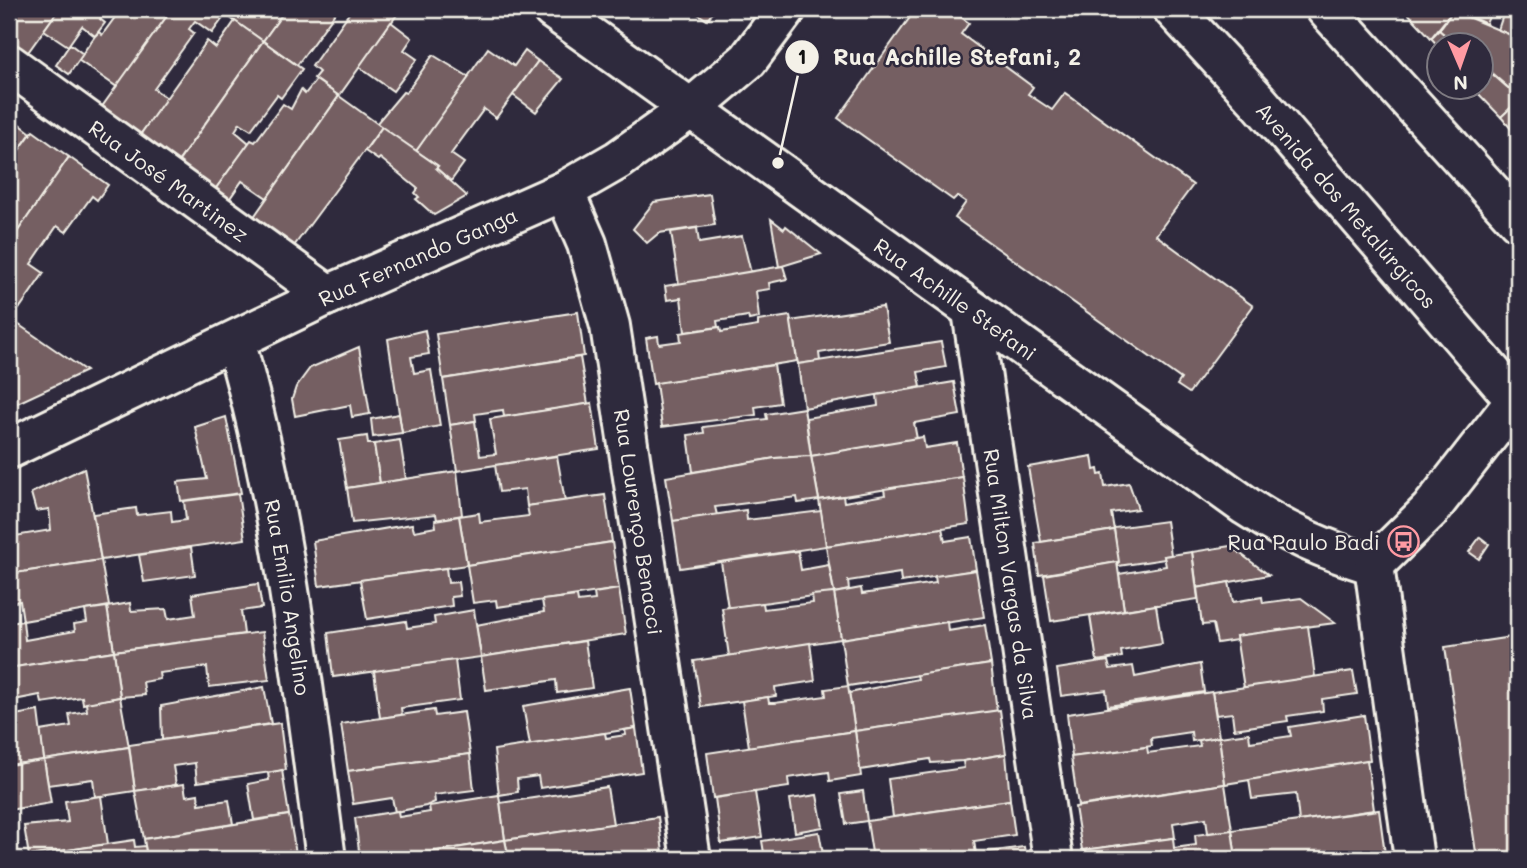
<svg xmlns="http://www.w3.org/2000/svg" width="1527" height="868" font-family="Mali,sans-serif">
	<rect width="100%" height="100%" fill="#2f2a3d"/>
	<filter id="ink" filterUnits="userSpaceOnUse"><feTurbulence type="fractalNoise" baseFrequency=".0143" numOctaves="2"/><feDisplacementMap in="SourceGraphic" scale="14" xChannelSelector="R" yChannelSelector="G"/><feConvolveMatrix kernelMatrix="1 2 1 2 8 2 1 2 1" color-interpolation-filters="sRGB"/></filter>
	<g filter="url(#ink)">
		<g fill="#745e62" stroke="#f4f1e8" stroke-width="2">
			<path d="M9,9H59L26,55L9,42Z"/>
			<path d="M59,9H107L100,19L105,23L95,36L82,26L68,46L44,30Z"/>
			<path d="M121,9H172L117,87L78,60L95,36L99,32L102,35Z"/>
			<path d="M172,9H217L226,14L212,33L195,21L189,29L194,33L154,89L167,98L140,135L101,108Z"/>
			<path d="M235,9H286L263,41L229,17Z"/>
			<path d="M286,9H338L297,65L263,41Z"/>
			<path d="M352,9H401L339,96L314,78L319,72L312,66Z"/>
			<path d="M691,9H715L707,20Z"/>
			<path d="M916,9H950L969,23L961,34L1033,87L1028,94L1052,110L1065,93L1193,185L1156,235L1253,306L1189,393L1177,385L1181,379L955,218L966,202L957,196L953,200L838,118Z"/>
			<path d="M1404,9H1450L1453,11L1431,38Z"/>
			<path d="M1454,9H1492L1486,24Z"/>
			<path d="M1505,9H1518V38L1498,30Z"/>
			<path d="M1453,11L1518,38V96L1482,65V46H1458L1439,30Z"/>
			<path d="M235,21L263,41L178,162L140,135L207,41L216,48Z"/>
			<path d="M391,22L412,38L404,50L417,59L393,91L359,67Z"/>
			<path d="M1439,30L1458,46H1440V48L1431,38Z"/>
			<path d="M263,41L302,69L281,98L277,95L251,130L240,123L235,131L249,143L214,191L177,164Z"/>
			<path d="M70,44L83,54L69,74L56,65Z"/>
			<path d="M488,48L514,66L525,51L538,61L496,118L484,109L451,154L464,163L451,181L436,168L438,166L416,151Z"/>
			<path d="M433,55L469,77L416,151L376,124L403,92L406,93Z"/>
			<path d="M538,61L563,79L536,112L513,95Z"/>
			<path d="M1490,72L1518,97V101L1501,117L1473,88H1482V79Z"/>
			<path d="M316,80L339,96L267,198L242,181L228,201L214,191L251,140L255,142L283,104L291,109L301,90L305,94Z"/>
			<path d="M339,96L382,127L294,246L253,218Z"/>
			<path d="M1518,101V137L1501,117Z"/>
			<path d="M9,116L31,133L9,164Z"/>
			<path d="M382,127L438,166L436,168L467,196L434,215L416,199L419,197L415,193L418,189L380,158L378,160L365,151Z"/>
			<path d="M33,131L69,157L9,244V164Z"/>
			<path d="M69,157L108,185L97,200L92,196L66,232L57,226L31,264L44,273L19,309L9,302V244Z"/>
			<path d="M710,194L715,225L659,233L647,243L633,229L654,202Z"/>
			<path d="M771,219L784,229L786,226L821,254L779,267Z"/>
			<path d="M697,228L699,243L742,236L751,273L679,285L671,232Z"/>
			<path d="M783,266L787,279L769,283L770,289L756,291L759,318L749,320L748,316L717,321L718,327L685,332L681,298L667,300L665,286Z"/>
			<path d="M883,307L889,342L819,353L820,361L798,364L790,321Z"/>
			<path d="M578,312L584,356L443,379L436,334Z"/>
			<path d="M790,316L797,361L653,384L646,338L658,336L659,344L681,341L680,333L720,327L721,332L758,326V321Z"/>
			<path d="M9,318L86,371L9,407Z"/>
			<path d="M425,330L429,354L411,357L414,373L431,370L440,426L402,433L388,339Z"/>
			<path d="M941,342L946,367L918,372L921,387L804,408L798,364Z"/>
			<path d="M359,347L370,414L352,417L350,405L295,416L292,399L296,387L310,368Z"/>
			<path d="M580,357L588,404L504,417L503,410L475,414L476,421L450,425L443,379Z"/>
			<path d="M774,365L780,403L755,407L756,415L662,427L656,383Z"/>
			<path d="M954,382L960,415L914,423L917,439L811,456L806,418L878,406L877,395Z"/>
			<path d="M592,403L599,449L457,471L450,425L475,421L480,456L496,454L490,419Z"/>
			<path d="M804,408L811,456L775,458L693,472L688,435L704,433L703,427L767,419L766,414Z"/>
			<path d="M399,414L402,433L373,437L371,419Z"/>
			<path d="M226,417L241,493L181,501L178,482L207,479L195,427Z"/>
			<path d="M367,436L368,444H374L380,483L347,488L339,440Z"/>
			<path d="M923,437L925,448L957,443L962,477L819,500L811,456Z"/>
			<path d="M400,440L406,479L380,483L374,444Z"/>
			<path d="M557,456L565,501L527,506L525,489L499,492L495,465Z"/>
			<path d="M811,456L819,500L798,503L797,497L715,507L717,515L673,521L666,477L775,458Z"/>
			<path d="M1092,456L1094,470L1098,469L1099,475L1103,474L1105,487L1129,483L1138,509L1111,513L1114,530L1041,542L1028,467Z"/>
			<path d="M84,468L101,560L9,574V537L51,530L49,509L36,511L31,493Z"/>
			<path d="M457,471L462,515L437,520L436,514L352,523L347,488Z"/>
			<path d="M963,477L969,524L826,546L819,500L843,496L844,502L885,495L884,489Z"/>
			<path d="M238,494L245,539L101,560L93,514L136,508L137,515L171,511L172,522L186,520L184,501Z"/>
			<path d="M605,495L612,542L467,565L459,516L479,513L480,522L529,516L527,506Z"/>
			<path d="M746,510L747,520L821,511L826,546L680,568L673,521Z"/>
			<path d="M459,516L467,565L319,586L313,541L412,524L414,531L436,527L435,520Z"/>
			<path d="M1166,521L1171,555L1164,556L1165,559L1118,566L1114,528Z"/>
			<path d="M942,528L945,541L971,537L976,570L901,582L900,573L848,581L849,590L834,593L826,546Z"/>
			<path d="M1114,530L1119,562L1039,575L1035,543Z"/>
			<path d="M1480,537L1489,544L1479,559L1469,552Z"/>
			<path d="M612,542L619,589L497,607L496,600L473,603L467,565Z"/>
			<path d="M1230,546L1269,575L1197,588L1192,552Z"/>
			<path d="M191,547L195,575L144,582L139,555Z"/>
			<path d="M798,551L801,570L829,565L834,593L728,608L721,562Z"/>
			<path d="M1192,552L1198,599L1124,610L1119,574L1166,566L1164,556Z"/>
			<path d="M101,560L109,606L23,621L20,601L9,603V574Z"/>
			<path d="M1117,562L1124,610L1051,621L1044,575Z"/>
			<path d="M446,568L448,583L458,582L460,596L451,597L452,606L367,619L360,580Z"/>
			<path d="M976,570L984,617L841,639L834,593L861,588L862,594L936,583L935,576Z"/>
			<path d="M1229,582L1233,602L1262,597L1263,603L1301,598L1335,623L1236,636L1237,640L1217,643L1213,624L1202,625L1197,588Z"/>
			<path d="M258,584L262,608L241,611L244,634L114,651L107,607L130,603L131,611L166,609L168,619L195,615L192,594Z"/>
			<path d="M619,589L626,634L481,657L476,625L544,612L542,600L577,596L578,602L595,600L594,593Z"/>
			<path d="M834,593L841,639L729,656L722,608L763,603L764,609L813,603L812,595Z"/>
			<path d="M1156,605L1162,644L1121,651L1122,657L1097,661L1090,616Z"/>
			<path d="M107,607L114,651L9,668V623L23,621L25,640L75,631L74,624L87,622L85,610Z"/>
			<path d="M474,610L481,657L333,677L328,633L406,621L407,628L435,624L434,617Z"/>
			<path d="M947,622L948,631L985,625L991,664L848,686L841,639Z"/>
			<path d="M1308,626L1315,677L1244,688L1236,636Z"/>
			<path d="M262,632L269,680L209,687L207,667L159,673L160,679L143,682L145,695L120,697L114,651Z"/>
			<path d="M1518,636V859H1477L1445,647Z"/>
			<path d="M585,641L592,688L557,693L556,680L486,690L481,657Z"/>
			<path d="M810,643L815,681L775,687L776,696L701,707L694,661Z"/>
			<path d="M114,651L120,697L83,704L82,697L42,703L40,695L9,701V668Z"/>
			<path d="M455,660L460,700L401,708L402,715L380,718L374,671Z"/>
			<path d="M1108,661L1110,669L1133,666L1135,677L1200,664L1204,692L1108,706L1106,690L1061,696L1057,669Z"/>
			<path d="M991,664L997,711L855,731L849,693L918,679L917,675Z"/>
			<path d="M1353,671L1357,694L1322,699L1323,711L1287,716L1288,721L1234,729L1232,713L1216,715L1212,692Z"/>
			<path d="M848,686L855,731L749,747L742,701L768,697L769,703H775L826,696L825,689Z"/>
			<path d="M264,687L271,724L162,740L161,706Z"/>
			<path d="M630,688L636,728L530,745L523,706Z"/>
			<path d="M1212,692L1219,737L1192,741L1191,732L1151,738L1152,746L1072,757L1067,714Z"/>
			<path d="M120,697L129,747L44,760L40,731L71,726L69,714L87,711L86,703Z"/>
			<path d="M434,710L435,716L464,712L470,754L348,771L341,724Z"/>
			<path d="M1000,710L1006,754L963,761L931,763L930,759L860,770L855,731Z"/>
			<path d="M38,711L44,760L9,765V716Z"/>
			<path d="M1364,715L1370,760L1225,784L1219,737L1249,733L1250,742L1291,736L1289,727Z"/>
			<path d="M280,723L286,770L197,782L195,763L173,766L176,785L135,791L129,745Z"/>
			<path d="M636,728L642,772L540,788L538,776L517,779L518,792L499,795L494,750L605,733L606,738L626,735L625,730Z"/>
			<path d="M855,731L861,776L830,781L829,772L788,778L789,787L713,798L707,753Z"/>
			<path d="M1219,737L1225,784L1078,806L1071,757L1147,747L1148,753L1200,746L1199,740Z"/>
			<path d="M129,747L135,791L95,797L93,779L48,785L44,760Z"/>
			<path d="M470,754L474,790L434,795L435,802L426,806L395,812L392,798L353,804L348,771Z"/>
			<path d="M1006,754L1010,800L893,817L888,779L964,768L963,761Z"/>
			<path d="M44,760L51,803L9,810V765Z"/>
			<path d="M1367,760L1374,810L1299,821L1296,794L1252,799L1249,780Z"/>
			<path d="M282,770L289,815L254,820L248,784L269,780L268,773Z"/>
			<path d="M184,784L186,796L198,794L199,804L229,800L233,824L144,839L135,791Z"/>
			<path d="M1225,784L1232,830L1208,833L1206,818L1173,823L1175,838L1082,850L1075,807Z"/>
			<path d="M607,787L613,824L505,840L500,803Z"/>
			<path d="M863,791L867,821L846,824L841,794Z"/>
			<path d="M755,792L762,837L721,843L715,798Z"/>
			<path d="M499,795L505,840L388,859H360L355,818L398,811L399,817L430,812L429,806Z"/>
			<path d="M817,795L823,827L795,832L790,799Z"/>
			<path d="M101,796L108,844L29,856L24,826L68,822L65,801Z"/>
			<path d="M1010,800L1015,835L974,841L976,854L941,859H873L867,821Z"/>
			<path d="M1379,810L1385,854L1344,859H1236L1232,830Z"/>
			<path d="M289,815L297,859H147L144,839Z"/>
			<path d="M658,817L664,859H509L505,840Z"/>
			<path d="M1232,830L1236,859H1086L1084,850L1173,838L1174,848L1196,845L1195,835Z"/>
			<path d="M819,832L824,859H765L762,841Z"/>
			<path d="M134,840L135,847L145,846L147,859H9Z"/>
			<path d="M505,840L509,859H388Z"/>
			<path d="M1024,847L1026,859H941L976,854Z"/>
			<path d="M1385,854L1388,859H1344Z"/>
		</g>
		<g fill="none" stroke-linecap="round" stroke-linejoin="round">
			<defs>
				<g id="minor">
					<path id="s1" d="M552,9L1246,506C1288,534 1325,550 1374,565"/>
					<path id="s2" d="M1173,9L1259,102L1518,403"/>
					<path d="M1326,9L1518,221"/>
					<path id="s3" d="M9,64L328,295"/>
					<path id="s4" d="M564,191L587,244L610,326L691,859"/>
					<path id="s5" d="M972,311L1053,859"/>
					<path id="s6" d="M235,341C284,510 303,685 326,859"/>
					<path id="s7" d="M9,449L328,295L564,191L618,160L690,109L748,60L786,9"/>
					<path d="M1374,565L1414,859"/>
					<path d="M1374,565L1430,510L1516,400"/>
				</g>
			</defs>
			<use href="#minor" stroke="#f4f1e8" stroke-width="44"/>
			<use href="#minor" stroke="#2f2a3d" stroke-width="38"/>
		</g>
	</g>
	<defs>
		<symbol id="bus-ring" viewBox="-11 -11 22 22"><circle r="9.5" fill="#2f2a3d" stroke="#ff9aa2" stroke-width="1.5"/><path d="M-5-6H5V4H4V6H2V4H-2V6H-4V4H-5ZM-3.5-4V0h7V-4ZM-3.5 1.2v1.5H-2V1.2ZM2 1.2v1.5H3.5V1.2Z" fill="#ff9aa2"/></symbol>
	</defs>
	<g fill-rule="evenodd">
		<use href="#bus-ring" x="1386" y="524" width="35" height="35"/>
	</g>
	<g text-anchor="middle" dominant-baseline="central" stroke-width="5" stroke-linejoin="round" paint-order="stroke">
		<g font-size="21" fill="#f4f1e8" stroke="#2f2a3d">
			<text stroke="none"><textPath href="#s3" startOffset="198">Rua José Martinez</textPath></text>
			<text stroke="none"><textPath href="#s2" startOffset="262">Avenida dos Metalúrgicos</textPath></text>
			<text stroke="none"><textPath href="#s7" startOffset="452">Rua Fernando Ganga</textPath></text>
			<text stroke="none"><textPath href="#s1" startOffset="497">Rua Achille Stefani</textPath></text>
			<text stroke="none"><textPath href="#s4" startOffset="341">Rua Lourenço Benacci</textPath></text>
			<text stroke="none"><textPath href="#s5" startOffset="276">Rua Milton Vargas da Silva</textPath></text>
			<text stroke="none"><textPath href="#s6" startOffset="262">Rua Emilio Angelino</textPath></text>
		</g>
		<g font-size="21" fill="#f4f1e8" stroke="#2f2a3d" text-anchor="end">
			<text x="1380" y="541">Rua Paulo Badi</text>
		</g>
	</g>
	<path fill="none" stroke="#f4f1e8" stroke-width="2.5" d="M778 163L802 57"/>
	<g fill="#f4f1e8" stroke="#2f2a3d" stroke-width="2.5">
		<circle cx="778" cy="163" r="7"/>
		<circle cx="802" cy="57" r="18"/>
	</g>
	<g font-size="21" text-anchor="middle" font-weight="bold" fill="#111">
		<text x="802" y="64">1</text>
	</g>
	<g font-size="23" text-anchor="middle" font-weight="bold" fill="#f4f1e8" stroke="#2f2a3d" stroke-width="5" stroke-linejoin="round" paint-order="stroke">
		<text x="957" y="65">Rua Achille Stefani, 2</text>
	</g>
	<rect width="1527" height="868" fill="none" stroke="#2f2a3d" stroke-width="35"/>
	<rect x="18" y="18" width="1492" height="833" fill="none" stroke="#f4f1e8" stroke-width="2.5" filter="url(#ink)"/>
	<g transform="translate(1460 66) rotate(178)"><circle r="33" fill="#2f2a3d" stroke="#7e7a81" stroke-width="2"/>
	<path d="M0-5L12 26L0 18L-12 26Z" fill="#ff9aa2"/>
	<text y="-10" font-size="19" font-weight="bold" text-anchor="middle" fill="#f4f1e8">N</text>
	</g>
</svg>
